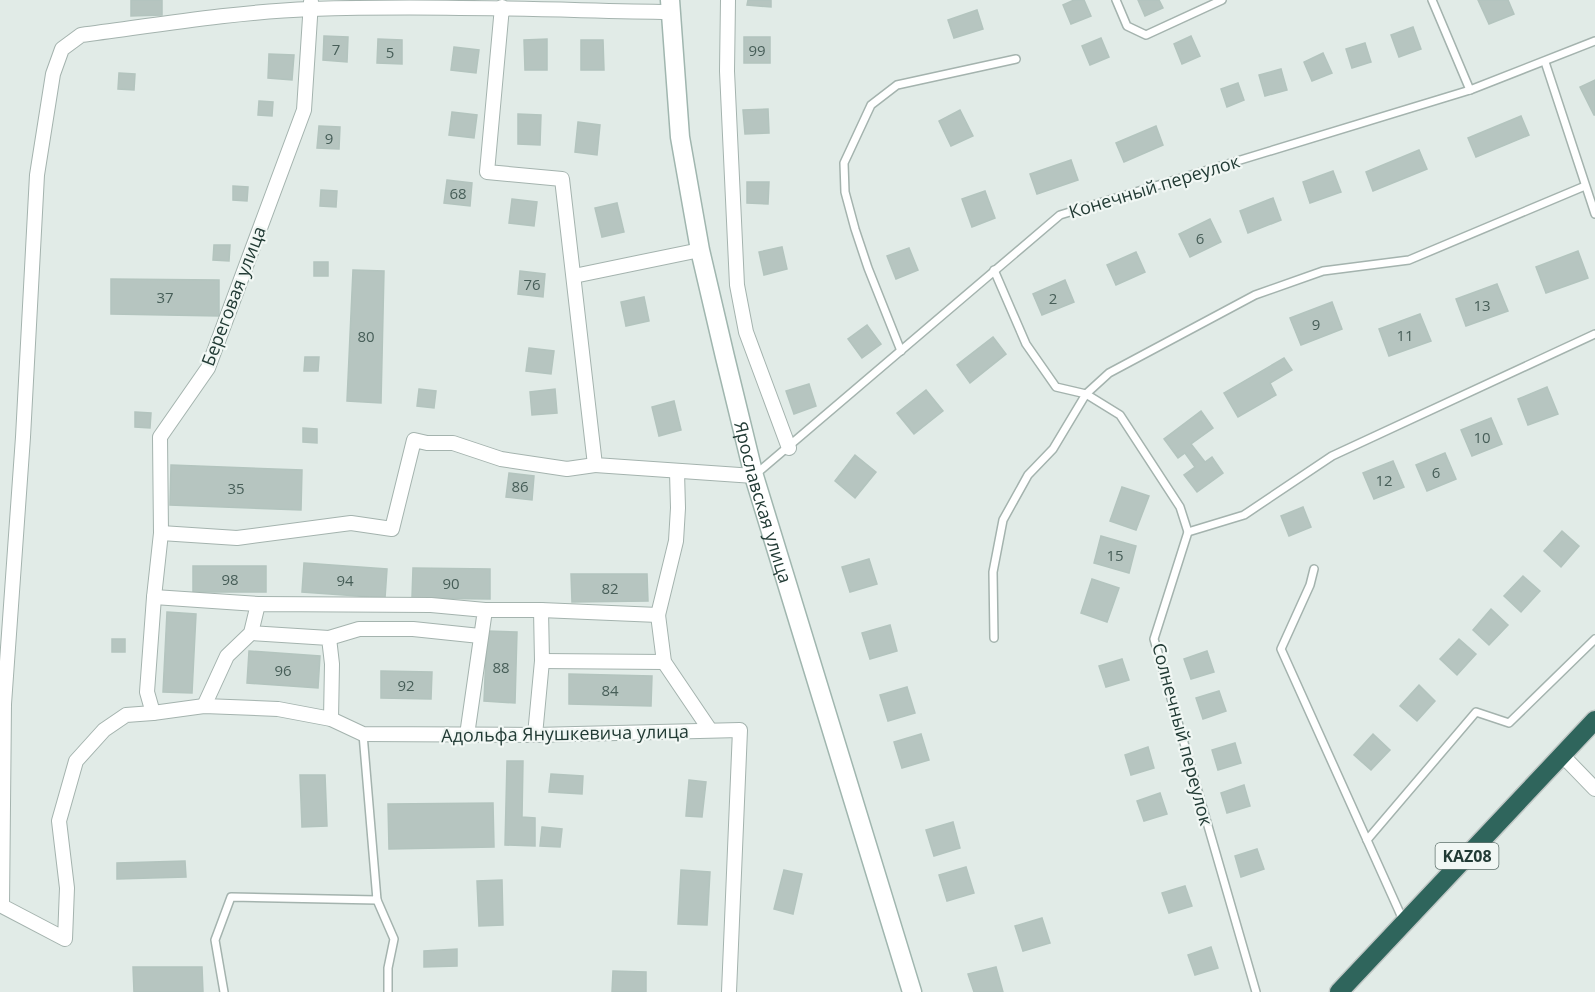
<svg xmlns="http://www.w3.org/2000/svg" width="1595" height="992" font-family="'Open Sans',sans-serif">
	<rect width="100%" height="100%" fill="#e1ebe7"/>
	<g fill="#b6c5c0" stroke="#b3c4be" stroke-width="1.5">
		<path d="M131,0H162V15L131,16Z"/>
		<path d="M748,0H771V7L747,5Z"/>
		<path d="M1074,0H1084L1091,16L1071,24L1063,5Z"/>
		<path d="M1138,0H1159L1163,8L1145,16Z"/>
		<path d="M1478,0H1508L1514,14L1489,24Z"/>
		<path d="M977,10L983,29L954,38L948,20Z"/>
		<path d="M1413,27L1421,49L1399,57L1391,35Z"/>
		<path d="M324,36L348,37L347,62L323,60Z"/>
		<path d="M1191,36L1200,56L1182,64L1174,44Z"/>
		<rect x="744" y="37" width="26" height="26"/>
		<path d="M1101,38L1109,57L1090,65L1082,46Z"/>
		<path d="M378,39L402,40V64L377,63Z"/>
		<path d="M547,39V70H525L524,40Z"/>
		<path d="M581,40H603L604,70H581Z"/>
		<path d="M1365,43L1371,62L1352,68L1346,49Z"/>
		<path d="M454,47L479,50L476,73L451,70Z"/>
		<path d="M1323,53L1332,73L1312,81L1304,62Z"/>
		<path d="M269,54L294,55L292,80L268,78Z"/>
		<path d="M1281,69L1287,90L1265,96L1259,75Z"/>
		<path d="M119,73L135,74L134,90L118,89Z"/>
		<path d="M1595,80V115H1594L1580,87Z"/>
		<path d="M1238,83L1244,100L1227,107L1221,89Z"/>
		<path d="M259,101L273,102L272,116L258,115Z"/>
		<path d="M768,109L769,133L745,134L743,110Z"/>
		<path d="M960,110L973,136L951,146L939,121Z"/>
		<path d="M452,112L477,115L474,138L449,135Z"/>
		<path d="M518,114L541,115L540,145L518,144Z"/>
		<path d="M1521,116L1529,135L1476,157L1468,138Z"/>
		<path d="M578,122L600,125L597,155L575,152Z"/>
		<path d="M319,126L340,127L339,149L317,148Z"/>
		<path d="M1156,126L1163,145L1124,162L1116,143Z"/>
		<path d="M1419,150L1427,169L1373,191L1366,172Z"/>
		<path d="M1071,160L1078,180L1037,194L1030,174Z"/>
		<path d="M1333,171L1341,192L1310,203L1303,182Z"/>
		<path d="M447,180L472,183L470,206L444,203Z"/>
		<path d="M747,182H769L768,204L747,203Z"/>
		<path d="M233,186L248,187L247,201L233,200Z"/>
		<path d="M321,190L337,191L336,207L320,206Z"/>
		<path d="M985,191L995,218L972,227L962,199Z"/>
		<path d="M1273,198L1281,220L1248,233L1240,211Z"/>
		<path d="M512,199L537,202L534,226L509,223Z"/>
		<path d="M617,203L624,232L602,237L595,208Z"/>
		<path d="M1210,219L1221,242L1190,257L1179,234Z"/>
		<path d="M214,245H230L229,261L213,260Z"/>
		<path d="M782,247L787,269L764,275L759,252Z"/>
		<path d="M909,248L918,270L896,279L887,256Z"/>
		<path d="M1578,251L1588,278L1546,293L1536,267Z"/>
		<path d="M1136,252L1145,272L1116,285L1107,265Z"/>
		<rect x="314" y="262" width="14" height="14"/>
		<path d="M353,270L384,271L381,403L347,401Z"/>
		<path d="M520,271L545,274L543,297L518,294Z"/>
		<path d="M111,279L219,280V316L111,314Z"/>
		<path d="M1065,280L1074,302L1042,315L1033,294Z"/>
		<path d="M1497,284L1508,311L1466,326L1456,299Z"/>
		<path d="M644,297L649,321L626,326L621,302Z"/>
		<path d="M1332,302L1342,329L1301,345L1290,318Z"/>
		<path d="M1420,314L1431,341L1389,356L1379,329Z"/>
		<path d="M867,325L881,344L862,358L848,339Z"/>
		<path d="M993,337L1006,354L970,383L957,365Z"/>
		<path d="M529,348L554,351L551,374L526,371Z"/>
		<path d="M305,357H319L318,371H304Z"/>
		<path d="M1284,358L1292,370L1270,383L1276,395L1238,417L1224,393Z"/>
		<path d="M809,384L816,406L794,414L786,391Z"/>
		<path d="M1547,387L1558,414L1528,425L1518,399Z"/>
		<path d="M419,389L436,391L434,408L417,406Z"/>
		<path d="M555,389L557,413L532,415L530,392Z"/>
		<path d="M926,390L943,411L914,434L897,413Z"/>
		<path d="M674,401L681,430L659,436L652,407Z"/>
		<path d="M1201,411L1213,428L1191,444L1205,462L1212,457L1223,473L1197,492L1184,475L1195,467L1185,453L1178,458L1164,439Z"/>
		<path d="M135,412L151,413L150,428L135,427Z"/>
		<path d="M1491,418L1502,444L1472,456L1461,430Z"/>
		<path d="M303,428L317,429V443L303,442Z"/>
		<path d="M1445,453L1456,479L1427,491L1416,465Z"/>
		<path d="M855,455L876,472L855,498L835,481Z"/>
		<path d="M1393,461L1404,487L1374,499L1363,473Z"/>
		<path d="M171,465L302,470L301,510L170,505Z"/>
		<path d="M509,473L534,476L532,500L506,497Z"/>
		<path d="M1122,487L1149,496L1136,530L1110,521Z"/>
		<path d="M1303,507L1311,527L1289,536L1281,516Z"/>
		<path d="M1562,531L1579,546L1561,567L1544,551Z"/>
		<path d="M1101,536L1136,546L1129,573L1094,563Z"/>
		<path d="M869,559L877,584L850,592L842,567Z"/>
		<path d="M304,563L387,569L385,598L302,592Z"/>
		<rect x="193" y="566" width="73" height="26"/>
		<path d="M413,568L490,569V599L412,598Z"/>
		<path d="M571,574H647L648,601L572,602Z"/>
		<path d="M1523,576L1540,591L1521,612L1504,596Z"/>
		<path d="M1092,579L1119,588L1107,622L1081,613Z"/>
		<path d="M1491,609L1508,625L1489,645L1473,630Z"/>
		<path d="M167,612L196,614L192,693L163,692Z"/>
		<path d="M890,625L897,651L870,659L862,633Z"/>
		<path d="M487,631L517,632L515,703L484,701Z"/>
		<rect x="112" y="639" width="13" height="13"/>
		<path d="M1459,639L1476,654L1457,675L1440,659Z"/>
		<path d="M249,651L320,656L318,688L247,683Z"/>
		<path d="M1207,651L1214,672L1191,679L1184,659Z"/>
		<path d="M1122,659L1129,680L1106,687L1099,666Z"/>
		<path d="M381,671L432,672L431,699L381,698Z"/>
		<path d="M569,674L652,676L651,706L569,704Z"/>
		<path d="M1419,685L1435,701L1417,721L1400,706Z"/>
		<path d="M907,687L915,713L888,721L880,695Z"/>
		<path d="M1219,691L1226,711L1203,719L1196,698Z"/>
		<path d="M921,734L929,760L902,768L894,742Z"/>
		<path d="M1373,734L1390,750L1371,770L1354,755Z"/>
		<path d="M1235,743L1241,763L1218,770L1212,750Z"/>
		<path d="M1148,747L1154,768L1131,775L1125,755Z"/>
		<path d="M507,761H523L522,817L535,818V846L505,845Z"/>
		<path d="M551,774L583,776L582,794L549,792Z"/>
		<path d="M300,775H325L327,826L302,827Z"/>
		<path d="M689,780L706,782L702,817L686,816Z"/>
		<path d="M1244,785L1250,806L1227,813L1221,793Z"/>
		<path d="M1160,793L1167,814L1144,821L1137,801Z"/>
		<path d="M493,803L494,847L389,849L388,804Z"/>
		<path d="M953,822L960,848L934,856L926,830Z"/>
		<path d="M542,827L562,829L560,847L540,846Z"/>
		<path d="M1257,849L1264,869L1241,877L1235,856Z"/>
		<path d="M185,861L186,877L117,879V863Z"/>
		<path d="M966,867L974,893L947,901L939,875Z"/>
		<path d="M681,870L710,872L707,925L678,924Z"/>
		<path d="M784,870L802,874L793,914L774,909Z"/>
		<path d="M502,880L503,925L479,926L477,881Z"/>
		<path d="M1185,886L1192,906L1169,913L1162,893Z"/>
		<path d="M1042,918L1050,943L1023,951L1015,926Z"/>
		<path d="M1211,947L1218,968L1195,975L1188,955Z"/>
		<path d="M457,949V966L424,967V951Z"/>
		<path d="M133,967H202L203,992H134Z"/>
		<path d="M996,967L1003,992H974L968,974Z"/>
		<path d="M613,971L646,972V992H612Z"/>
	</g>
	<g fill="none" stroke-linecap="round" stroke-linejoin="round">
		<defs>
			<g id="lane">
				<path d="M1116,0L1127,26L1146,35L1222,0"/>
				<path d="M1432,0L1470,90"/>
				<path d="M1545,62L1595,214"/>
				<path d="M994,270L1026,344L1056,387L1086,394L1120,415L1180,507L1188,532"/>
				<path d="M901,351L868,268L855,229L845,192L844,163L871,105L897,85L1016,59"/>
				<path d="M756,474L1060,215L1470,90L1595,41"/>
				<path d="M1314,569L1310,585L1281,649L1403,920"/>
				<path d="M994,638L993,572L1003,520L1028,475L1053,449L1086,394L1109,373L1255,295L1323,271L1409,260L1585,186"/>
				<path d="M1367,840L1476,712L1509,723L1595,639"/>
				<path d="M377,900L394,939L388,968V992"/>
				<path d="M224,992L215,940L231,897L377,900L363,734"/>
				<path d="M1256,992L1154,639L1188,532L1244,515L1332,456L1595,334"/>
			</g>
			<g id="street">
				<path d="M728,0L727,71L737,285L746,332L789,448"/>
				<path d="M311,2L304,110L208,368L160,437L161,533L154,597L147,692L153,713L204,706L278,709L331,719L363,734L535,735L740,730L729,992"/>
				<path d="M502,7L487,172L562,179L595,465L754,476"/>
				<path d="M574,276L700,250"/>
				<path d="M161,533L237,538L351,523L392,529L414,440L427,443H453L501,459L567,469L595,465"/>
				<path d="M154,597L258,604"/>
				<path d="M485,610H541L542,661L535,735"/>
				<path d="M541,610L658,615L664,662L710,730"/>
				<path d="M658,615L676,541L678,508L677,472"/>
				<path d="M251,633L329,638L332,664L331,719"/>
				<path d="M329,638L359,629H413L480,636"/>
				<path d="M542,661L664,662"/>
				<path d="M204,706L227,656L251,633L258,604L431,605L485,610L467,735"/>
				<path d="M153,713L126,715L104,730L76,761L59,821L67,888L65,939L2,906L4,704L23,437L37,175L53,74L62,49L81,35C157,25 234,12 311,9C431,5 551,10 670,12"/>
				<path d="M1562,755L1595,789"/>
			</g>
			<g id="secondary">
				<path id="s1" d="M670,0L680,137L700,250L725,357L754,476L912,992"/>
			</g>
			<path id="highway" d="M1339,992L1595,720"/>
		</defs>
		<use href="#lane" stroke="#a4b3ae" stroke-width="10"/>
		<use href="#street" stroke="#a4b3ae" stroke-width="16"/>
		<use href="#secondary" stroke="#a0b6af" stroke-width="21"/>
		<use href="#highway" stroke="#c1c8c6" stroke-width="21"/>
		<use href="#lane" stroke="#fff" stroke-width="7"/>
		<use href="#street" stroke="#fff" stroke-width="14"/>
		<use href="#secondary" stroke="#fff" stroke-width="18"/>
		<use href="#highway" stroke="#2f655c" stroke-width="18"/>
	</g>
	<g text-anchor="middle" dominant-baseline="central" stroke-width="4.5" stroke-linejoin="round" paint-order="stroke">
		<g font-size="15" fill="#475e58">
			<text x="336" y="49">7</text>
			<text x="757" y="50">99</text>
			<text x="390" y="52">5</text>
			<text x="329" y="138">9</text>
			<text x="458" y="193">68</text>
			<text x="1200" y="238">6</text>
			<text x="532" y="284">76</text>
			<text x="165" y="297">37</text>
			<text x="1053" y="298">2</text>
			<text x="1482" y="305">13</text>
			<text x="1316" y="324">9</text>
			<text x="1405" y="335">11</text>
			<text x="366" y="336">80</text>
			<text x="1482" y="437">10</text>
			<text x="1436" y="472">6</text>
			<text x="1384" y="480">12</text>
			<text x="520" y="486">86</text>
			<text x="236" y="488">35</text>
			<text x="1115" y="555">15</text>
			<text x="230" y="579">98</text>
			<text x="345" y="580">94</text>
			<text x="451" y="583">90</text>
			<text x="610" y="588">82</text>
			<text x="501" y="667">88</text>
			<text x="283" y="670">96</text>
			<text x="406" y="685">92</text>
			<text x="610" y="690">84</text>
		</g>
		<rect fill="#f1f7f4" stroke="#60736e" stroke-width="1.5" x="1435.5" y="843" width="63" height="26" rx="4.5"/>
		<g font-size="16" font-weight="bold" fill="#223b35">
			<text x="1467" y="856">KAZ08</text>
		</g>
		<g font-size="18" fill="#223b35" stroke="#f1f7f4">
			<text transform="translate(1154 186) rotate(-17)">Конечный переулок</text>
			<text transform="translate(233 296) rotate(-69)">Береговая улица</text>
			<text stroke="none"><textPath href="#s1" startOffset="512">Ярославская улица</textPath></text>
			<text transform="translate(565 733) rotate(-1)">Адольфа Янушкевича улица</text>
			<text transform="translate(1183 734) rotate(75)">Солнечный переулок</text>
		</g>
	</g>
</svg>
